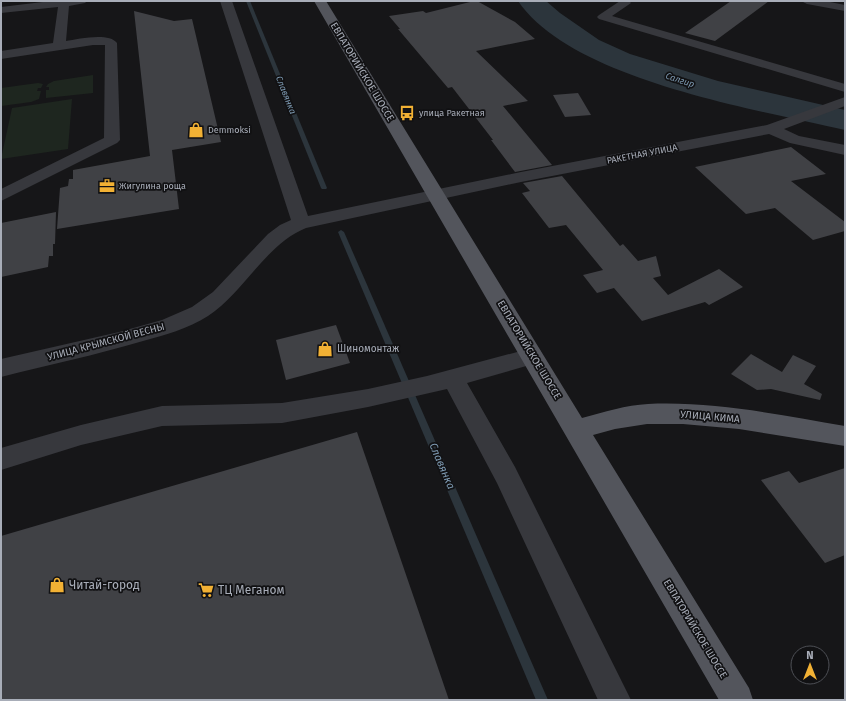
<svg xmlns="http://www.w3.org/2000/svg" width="846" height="701" font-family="'Fira Sans',sans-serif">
	<rect width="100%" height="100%" fill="#161618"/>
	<g fill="#1e261f">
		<path d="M93,75V93L46,98V90H49V87H46L48,84L54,81Z"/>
		<path d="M38,83L43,84L41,88H38L37,91H41L39,99L31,102L1,106V88Z"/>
		<path d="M72,99L68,149L1,159L12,108Z"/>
	</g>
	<path fill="#2c353c" d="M657,68L845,114V126L767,111L631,70Z"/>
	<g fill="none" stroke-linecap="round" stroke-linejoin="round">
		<g fill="#2c353c" fill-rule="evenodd">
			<path d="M246,1H250L327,188L326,189H322L321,188Z"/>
			<path d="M341,230L344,232L548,700H536L338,232Z"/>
		</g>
		<path fill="#2c353c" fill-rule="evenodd" d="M518,1H546L560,13L599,40L630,54L718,81L845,110V130C755,109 572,80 518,1Z"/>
	</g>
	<g fill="#404145">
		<path d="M474,1H477L515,22L535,39L476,51L528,101L503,106L552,165L515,172L491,140H493L452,87L448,88L398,29H400L389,16L423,11L426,13Z"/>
		<path d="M731,1H769L715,41L685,33Z"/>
		<path d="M134,11L174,21L192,19L221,142L172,150L179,209L57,229L60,188L68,186L69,179H73V170L150,156Z"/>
		<path d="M578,93L591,115L565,117L553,95Z"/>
		<path d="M791,147L826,174L791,181L845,222V231L813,240L775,208L746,214L695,167Z"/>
		<path d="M562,176L620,246L623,244L638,261L656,256L661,276L653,278L668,295L719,269L743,287L709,305L705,302L642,321L614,288L597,293L583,275L603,270L566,225L549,228L522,193L530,191L523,183Z"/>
		<path d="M56,212L55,244H53V256H49L48,267L1,277V223Z"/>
		<path d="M336,325L350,363L286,380L276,340Z"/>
		<path d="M751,354L782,372L793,355L816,366L804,384L822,394L820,400L771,389L757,390L731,374Z"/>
		<path d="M357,432L449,700H1V536Z"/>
		<path d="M845,468V555L825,563L761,480L789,471L799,483Z"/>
	</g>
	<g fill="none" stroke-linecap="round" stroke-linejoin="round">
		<g fill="#37383d" fill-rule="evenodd">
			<path d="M51,1H87L85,3L69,6L66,41C78,39 109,32 117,43L120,140L117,143L1,201V189L104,138L105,45H93L1,59V51L53,43L58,7L1,13V7Z"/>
			<path d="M220,1H232L308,216L521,172L767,125L845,97V106L784,129L799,136L845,145V155L790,143L769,134L521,182L306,228C266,244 244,292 208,316C188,329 164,335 143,341C96,355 48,365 1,377V359L119,332L162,320L192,307L213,292L268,234L280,225L291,220Z"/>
			<path d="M620,1H629L631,3L612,16L845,84V92L599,19L597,17L599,15Z"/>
			<path d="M801,1H825L845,5V11L807,4Z"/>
			<path d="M532,348L540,350L543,356L540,362L467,383L515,467L631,700H598L497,483L447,389L368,407L282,423L162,426L81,445L1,470V448L81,425L162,406L282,403L368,389L427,376Z"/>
		</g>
		<path fill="#53555c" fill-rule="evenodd" d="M314,1H326L582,418C604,412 626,405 648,404C714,401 780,415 845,426V446L739,429L683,424H647L615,429L593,435L749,688L753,700H719Z"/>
	</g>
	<defs>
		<symbol id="bus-bare" viewBox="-9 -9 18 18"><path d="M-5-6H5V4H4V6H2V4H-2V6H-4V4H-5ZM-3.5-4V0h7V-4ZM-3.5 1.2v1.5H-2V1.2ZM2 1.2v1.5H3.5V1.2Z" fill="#f2b134" stroke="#111113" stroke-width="2.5" paint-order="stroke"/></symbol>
		<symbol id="shop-bare" viewBox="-9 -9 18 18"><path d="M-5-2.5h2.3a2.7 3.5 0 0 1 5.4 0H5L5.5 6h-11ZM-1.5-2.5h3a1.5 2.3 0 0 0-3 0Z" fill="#f2b134" stroke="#111113" stroke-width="2.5" paint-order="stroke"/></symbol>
		<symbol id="office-bare" viewBox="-9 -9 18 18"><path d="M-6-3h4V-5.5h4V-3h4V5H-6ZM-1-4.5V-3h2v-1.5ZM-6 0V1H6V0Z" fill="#f2b134" stroke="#111113" stroke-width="2.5" paint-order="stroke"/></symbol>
		<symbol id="supermarket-bare" viewBox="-9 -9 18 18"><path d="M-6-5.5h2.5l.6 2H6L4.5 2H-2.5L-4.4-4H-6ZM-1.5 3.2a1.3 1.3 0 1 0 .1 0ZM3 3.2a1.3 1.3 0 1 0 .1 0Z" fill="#f2b134" stroke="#111113" stroke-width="2.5" paint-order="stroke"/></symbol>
	</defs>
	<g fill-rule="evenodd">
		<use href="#bus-bare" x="396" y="102" width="22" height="22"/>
		<use href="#shop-bare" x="185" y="119" width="22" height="22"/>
		<use href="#office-bare" x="96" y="175" width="22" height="22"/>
		<use href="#shop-bare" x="314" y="338" width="22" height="22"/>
		<use href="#shop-bare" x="46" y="574" width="22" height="22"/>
		<use href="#supermarket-bare" x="195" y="579" width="22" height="22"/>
	</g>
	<g text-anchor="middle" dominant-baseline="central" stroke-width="3.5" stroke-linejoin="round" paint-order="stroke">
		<g font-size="9" font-style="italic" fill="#7f9bb3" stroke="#111113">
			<text transform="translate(680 80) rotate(18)">Салгир</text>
			<text transform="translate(286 95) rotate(68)">Славянка</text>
		</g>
		<g font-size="9" fill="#a8adb8" stroke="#111113" text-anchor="start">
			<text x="419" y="113">улица Ракетная</text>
			<text x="208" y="130">Demmoksi</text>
			<text x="119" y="186">Жигулина роща</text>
		</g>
		<g font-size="9" fill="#a8adb8" stroke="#111113">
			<text transform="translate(642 154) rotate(-11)">РАКЕТНАЯ УЛИЦА</text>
		</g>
		<g font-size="10" fill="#a8adb8" stroke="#111113">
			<text transform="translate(362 72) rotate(59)">ЕВПАТОРИЙСКОЕ ШОССЕ</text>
			<text transform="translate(106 342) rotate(-15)">УЛИЦА КРЫМСКОЙ ВЕСНЫ</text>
			<text transform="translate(529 350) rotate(59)">ЕВПАТОРИЙСКОЕ ШОССЕ</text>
			<text transform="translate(710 417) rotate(5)">УЛИЦА КИМА</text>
			<text transform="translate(695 629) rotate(59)">ЕВПАТОРИЙСКОЕ ШОССЕ</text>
		</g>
		<g font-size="10" fill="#a8adb8" stroke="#111113" text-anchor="start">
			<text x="337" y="349">Шиномонтаж</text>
		</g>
		<g font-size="11" font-style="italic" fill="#7f9bb3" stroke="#111113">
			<text transform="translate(442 466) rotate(67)">Славянка</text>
		</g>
		<g font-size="12" fill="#a8adb8" stroke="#111113" text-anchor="start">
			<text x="69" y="585">Читай-город</text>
			<text x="218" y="590">ТЦ Меганом</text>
		</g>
	</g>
	<rect width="846" height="701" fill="none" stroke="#a8adb8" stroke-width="4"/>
	<g transform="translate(810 665)"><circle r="19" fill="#111113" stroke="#4d4f55"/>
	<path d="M0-3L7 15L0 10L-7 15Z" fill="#f2b134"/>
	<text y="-6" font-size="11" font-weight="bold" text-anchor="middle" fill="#a8adb8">N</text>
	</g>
</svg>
